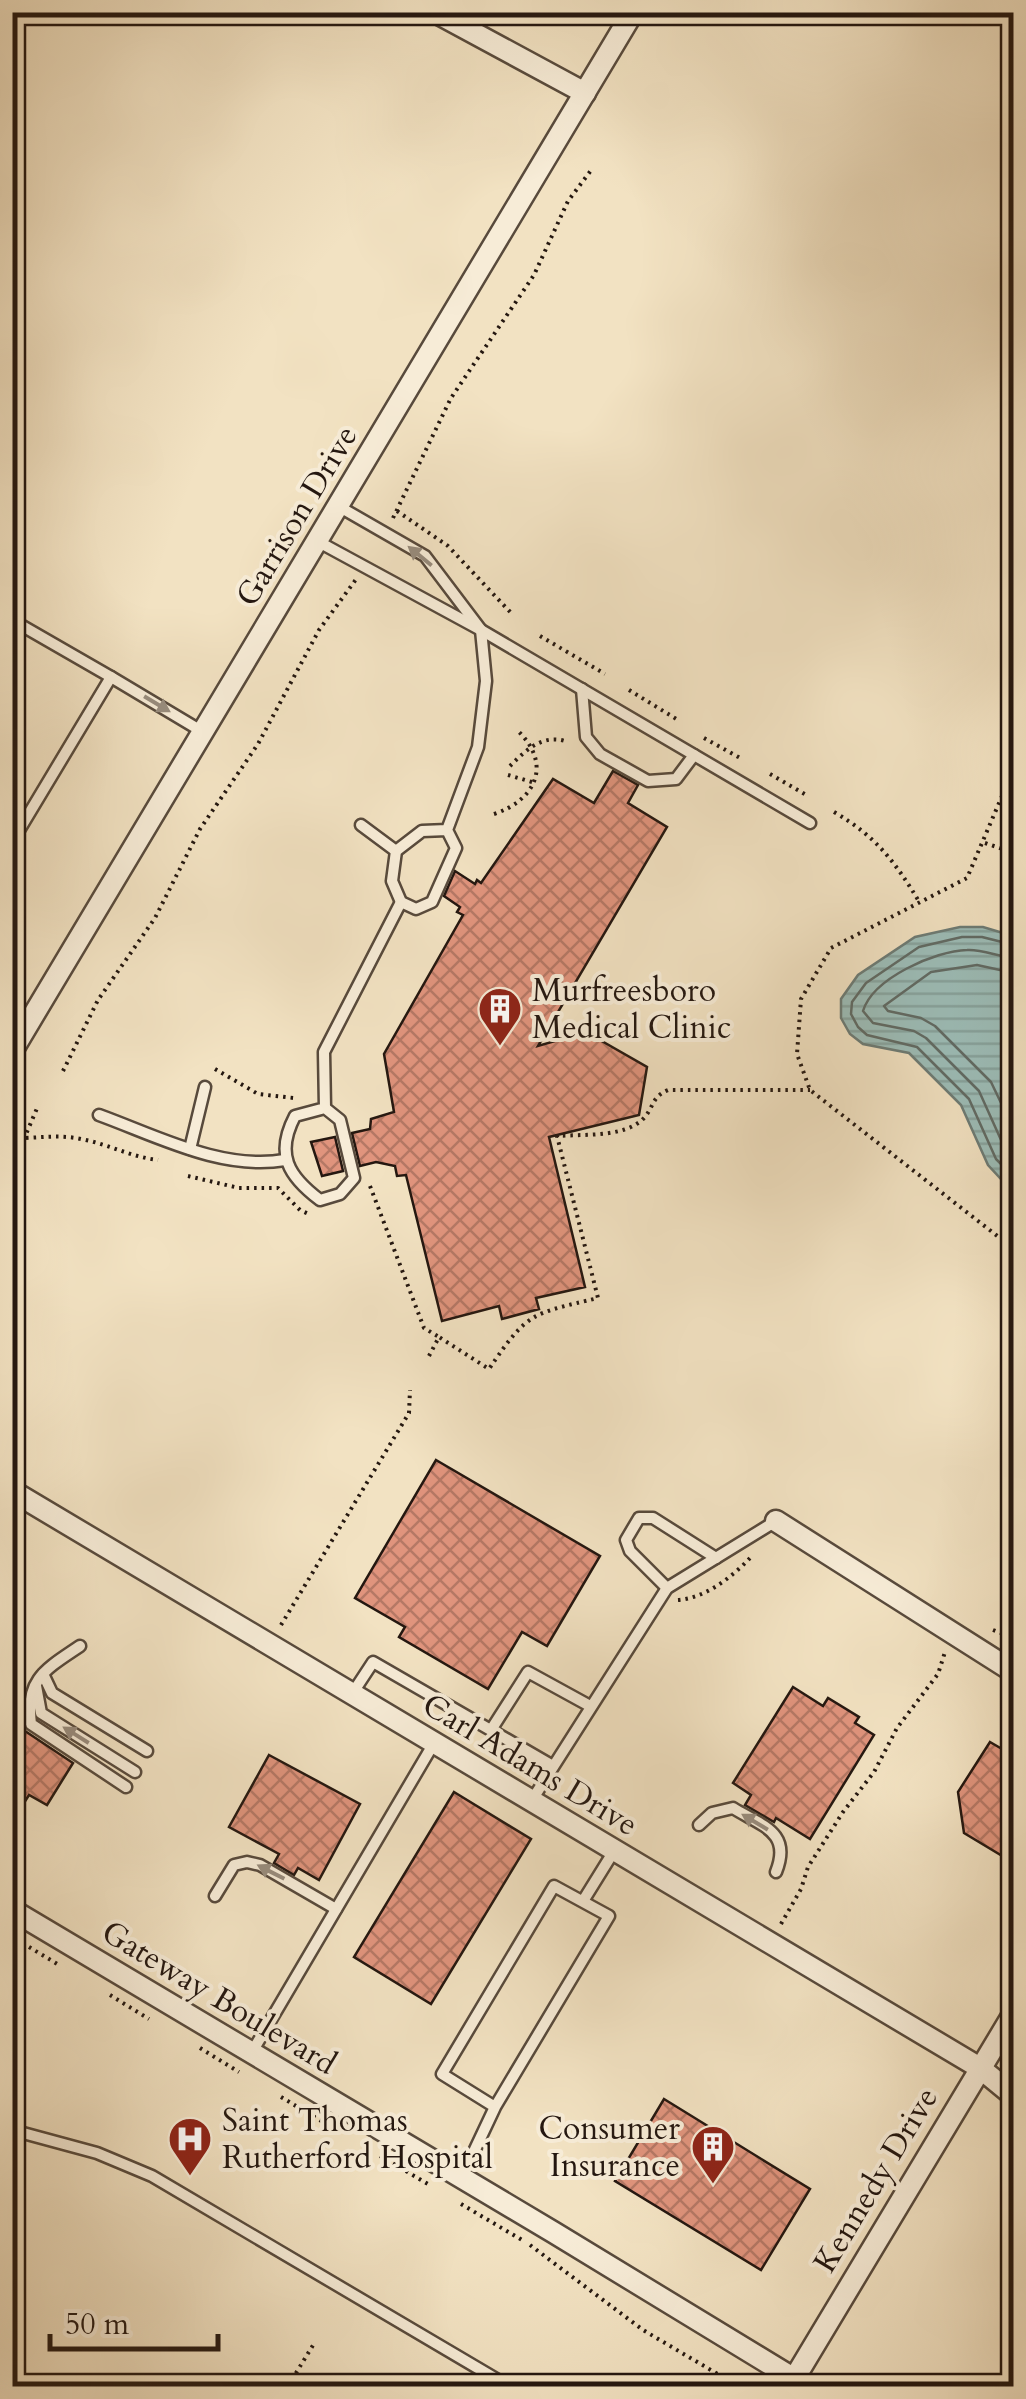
<svg xmlns="http://www.w3.org/2000/svg" width="1026" height="2399" font-family="Cardo,serif">
	<defs>
		<pattern id="water-rules" width="6" height="5" patternUnits="userSpaceOnUse" patternTransform="scale(2.5)"><rect width="6" height="5" fill="#9cbdb8"/><path d="M0 2.5h6" fill="none" stroke="#86a29d"/></pattern>
		<pattern id="building-cross-hatch" width="8" height="8" patternUnits="userSpaceOnUse" patternTransform="scale(2.5)"><rect width="8" height="8" fill="#e0947d"/><path d="M0 0l8 8M0 8l8-8" fill="none" stroke="#b57865"/></pattern>
	</defs>
	<rect width="100%" height="100%" fill="#f2e2c2"/>
	<filter id="stains"><feTurbulence type="fractalNoise" baseFrequency=".002" numOctaves="4"/><feColorMatrix values="0 0 0 0 .2 0 0 0 0 .09 0 0 0 0 .02 0 0 0 .5 -.17"/></filter>
	<radialGradient id="worn" r=".72"><stop offset=".6" stop-color="#630" stop-opacity="0"/><stop offset="1" stop-color="#630" stop-opacity=".3"/></radialGradient>
	<path fill="url(#water-rules)" stroke="#6c7b75" stroke-width="2.5" d="M960,927H983L1013,936V1192L988,1165L961,1105L909,1053L863,1044L850,1034L841,1018V999L858,975L915,937Z"/>
	<g fill="none" stroke-linecap="round" stroke-linejoin="round">
		<g stroke="#606a64" stroke-width="2.5">
			<path d="M1014,945L982,937H962L919,947L866,983L852,1002L851,1014L858,1027L867,1035L917,1047L969,1099L996,1159L1014,1177"/>
			<path d="M1014,958C998,957 983,949 967,950C935,951 873,978 863,1011L873,1023L914,1031L926,1038L979,1091L1006,1151L1014,1159"/>
			<path d="M1014,973L977,965L931,972L884,1006L888,1011L921,1018L935,1026L991,1082L1014,1130"/>
		</g>
	</g>
	<g fill="url(#building-cross-hatch)" stroke="#241710" stroke-width="2.5">
		<path d="M613,771L638,785L628,803L667,827L538,1046L586,1032L647,1067L639,1115L549,1137L585,1287L536,1298L539,1309L502,1319L499,1306L442,1321L406,1175L397,1176L395,1166L376,1162L360,1166L352,1133L370,1129L371,1119L394,1112L384,1054L463,915L457,912L460,907L444,896L455,871L475,884L477,880L481,883L553,779L594,803Z"/>
		<path d="M335,1137L343,1171L322,1176L311,1142Z"/>
		<path d="M436,1460L600,1556L547,1646L522,1632L488,1689L399,1637L405,1627L355,1598Z"/>
		<path d="M793,1687L823,1706L828,1698L859,1717L855,1723L874,1735L810,1839L776,1818L774,1822L745,1805L751,1795L733,1783Z"/>
		<path d="M25,1731L73,1763L47,1805L29,1795L12,1822V1751Z"/>
		<path d="M990,1742L1014,1756V1863L964,1833L958,1792Z"/>
		<path d="M269,1755L360,1804L319,1880L298,1868L294,1875L274,1863L279,1854L229,1827Z"/>
		<path d="M454,1792L531,1839L431,2004L354,1957Z"/>
		<path d="M664,2099L810,2189L761,2270L615,2181Z"/>
	</g>
	<g fill="none" stroke-linecap="round" stroke-linejoin="round">
		<defs>
			<g id="lane">
				<path d="M338,506L425,556L481,630L486,681L478,747L447,830L456,848L432,902L416,909L401,902L392,881L396,851L422,831L447,830"/>
				<path d="M317,541L481,630L810,823"/>
				<path d="M12,620L111,677L12,842"/>
				<path d="M111,677L203,732"/>
				<path d="M582,689L586,737L600,754L648,781L676,779L694,755"/>
				<path d="M361,825L396,851"/>
				<path d="M325,1108L295,1116C275,1154 288,1176 320,1200L340,1194L354,1178L340,1120L325,1108L324,1052L401,902"/>
				<path d="M99,1115C157,1136 222,1171 285,1160"/>
				<path d="M190,1149L205,1087"/>
				<path d="M667,1588L630,1551L626,1540L639,1518H653L716,1558"/>
				<path d="M80,1646C46,1669 25,1679 31,1724L126,1787"/>
				<path d="M43,1674L52,1693L147,1751"/>
				<path d="M36,1686L41,1713L135,1772"/>
				<path d="M352,1694L373,1662L553,1766"/>
				<path d="M491,1730L528,1672L590,1706"/>
				<path d="M532,1800L667,1588L776,1521"/>
				<path d="M699,1825L712,1813L733,1808C762,1826 792,1832 776,1872"/>
				<path d="M215,1896L234,1865L247,1862L260,1865L336,1909"/>
				<path d="M583,1901L614,1851"/>
				<path d="M252,2052L434,1743"/>
				<path d="M12,2130L97,2153L152,2176L508,2386"/>
				<path d="M462,2177L495,2107L609,1916L554,1886L442,2074L495,2107"/>
			</g>
			<g id="street">
				<path d="M435,12L585,93"/>
				<path d="M12,1051L633,12"/>
				<path d="M12,1491L980,2068L1014,2096"/>
				<path d="M776,1521L1014,1672"/>
				<path d="M12,1910L553,2232L806,2386"/>
				<path d="M794,2379L1014,2013"/>
			</g>
		</defs>
		<use href="#lane" stroke="#584a3c" stroke-width="15"/>
		<use href="#street" stroke="#584a3c" stroke-width="25"/>
		<g stroke="#241710" stroke-width="4" stroke-dasharray="2.5 5" stroke-linecap="butt">
			<path d="M397,511L448,546L513,615"/>
			<path d="M393,518L451,398L534,275L568,201L592,169"/>
			<path d="M540,636L605,674"/>
			<path d="M629,690L678,720"/>
			<path d="M704,738L742,759"/>
			<path d="M510,766C525,751 542,734 565,741"/>
			<path d="M1014,768L967,878L831,948L801,999L797,1054L810,1090L1014,1249"/>
			<path d="M770,774L808,796"/>
			<path d="M508,775L532,782"/>
			<path d="M834,812C877,837 895,862 920,903"/>
			<path d="M494,814C536,800 553,764 517,730"/>
			<path d="M985,843L1014,853"/>
			<path d="M215,1069L258,1094L294,1098"/>
			<path d="M63,1071L98,1000L155,918L200,829L258,744L319,630L357,578"/>
			<path d="M26,1138C45,1137 63,1135 81,1139C108,1144 131,1157 158,1160"/>
			<path d="M12,1167L38,1106"/>
			<path d="M188,1176L239,1188H278L300,1210L311,1215"/>
			<path d="M370,1186L424,1328L439,1337"/>
			<path d="M429,1356L439,1337L489,1369C528,1311 532,1314 598,1298L557,1136C583,1134 623,1138 643,1119C654,1108 651,1097 668,1090H810"/>
			<path d="M678,1600C705,1598 731,1578 750,1558"/>
			<path d="M281,1625L409,1413L410,1390"/>
			<path d="M993,1630L1014,1638"/>
			<path d="M781,1924L801,1889L808,1867L843,1812L874,1772L897,1728L938,1674L945,1652"/>
			<path d="M29,1947L59,1965"/>
			<path d="M110,1995L149,2019"/>
			<path d="M200,2048L239,2072"/>
			<path d="M281,2097L333,2128"/>
			<path d="M380,2156L428,2184"/>
			<path d="M461,2204L522,2240"/>
			<path d="M530,2245L643,2330L738,2386"/>
			<path d="M288,2386L315,2342"/>
		</g>
		<use href="#lane" stroke="#f7ecd7" stroke-width="10"/>
		<use href="#street" stroke="#f7ecd7" stroke-width="20"/>
	</g>
	<defs><path id="oneway-solid" d="M-6-.8H1V-3.2L6.5 0L1 3.2V.8H-6Z" transform="scale(2.5)"/></defs>
	<g fill="#988c7d">
		<use href="#oneway-solid" transform="translate(420 556) rotate(-141)"/>
		<use href="#oneway-solid" transform="translate(157 704) rotate(31)"/>
		<use href="#oneway-solid" transform="translate(76 1735) rotate(-148)"/>
		<use href="#oneway-solid" transform="translate(755 1822) rotate(-149)"/>
		<use href="#oneway-solid" transform="translate(271 1872) rotate(-153)"/>
	</g>
	<defs>
		<symbol id="building-pin" viewBox="-11 -11 22 30"><path d="M0 17L-7.5 6A9.5 9.5 0 1 1 7.5 6Z" fill="#8f2418" stroke="#f7ecd7"/><path d="M-4-6H4V6H1V3H-1V6H-4ZM-2.5-4.3h1.7v1.8h-1.7ZM.8-4.3h1.7v1.8H.8ZM-2.5-1h1.7V.8h-1.7ZM.8-1h1.7V.8H.8Z" fill="#fff"/></symbol>
		<symbol id="hospital-pin" viewBox="-11 -11 22 30"><path d="M0 17L-7.5 6A9.5 9.5 0 1 1 7.5 6Z" fill="#8f2418" stroke="#f7ecd7"/><path d="M-5-5h3v3.5h4V-5h3V5h-3V1.5h-4V5h-3Z" fill="#fff"/></symbol>
	</defs>
	<g fill-rule="evenodd">
		<use href="#building-pin" x="475" y="984" width="50" height="68"/>
		<use href="#hospital-pin" x="165" y="2114" width="50" height="68"/>
		<use href="#building-pin" x="688" y="2122" width="50" height="68"/>
	</g>
	<g text-anchor="middle" dominant-baseline="central" stroke-width="8" stroke-linejoin="round" paint-order="stroke">
		<g font-size="32" fill="#241710" stroke="#f7ecd7">
			<text transform="translate(297 516) rotate(-59)">Garrison Drive</text>
			<text transform="translate(530 1765) rotate(31)">Carl Adams Drive</text>
			<text transform="translate(219 1998) rotate(31)">Gateway Boulevard</text>
			<text transform="translate(876 2180) rotate(-59)">Kennedy Drive</text>
		</g>
		<g font-size="32" fill="#241710" stroke="#f7ecd7" text-anchor="start">
			<text x="532" y="991">Murfreesboro<tspan x="532" dy="37">Medical Clinic</tspan></text>
			<text x="222" y="2121">Saint Thomas<tspan x="222" dy="37">Rutherford Hospital</tspan></text>
			<text x="680" y="2129" text-anchor="end">Consumer<tspan x="680" dy="37">Insurance</tspan></text>
		</g>
	</g>
	<rect width="1026" height="2399" fill="none" stroke="#f2e2c2" stroke-width="50"/>
	<rect x="15" y="15" width="996" height="2369" fill="none" stroke="#241710" stroke-width="5"/>
	<rect x="25" y="25" width="976" height="2349" fill="none" stroke="#241710" stroke-width="2.5"/>
	<path d="M50 2334v15h168v-15" fill="none" stroke="#241710" stroke-width="5"/>
	<text x="65" y="2334" font-size="30" fill="#241710" stroke="#f7ecd7" stroke-width="8" paint-order="stroke">50 m</text>
	<rect width="100%" height="100%" filter="url(#stains)"/>
	<rect width="100%" height="100%" fill="url(#worn)"/>
</svg>
